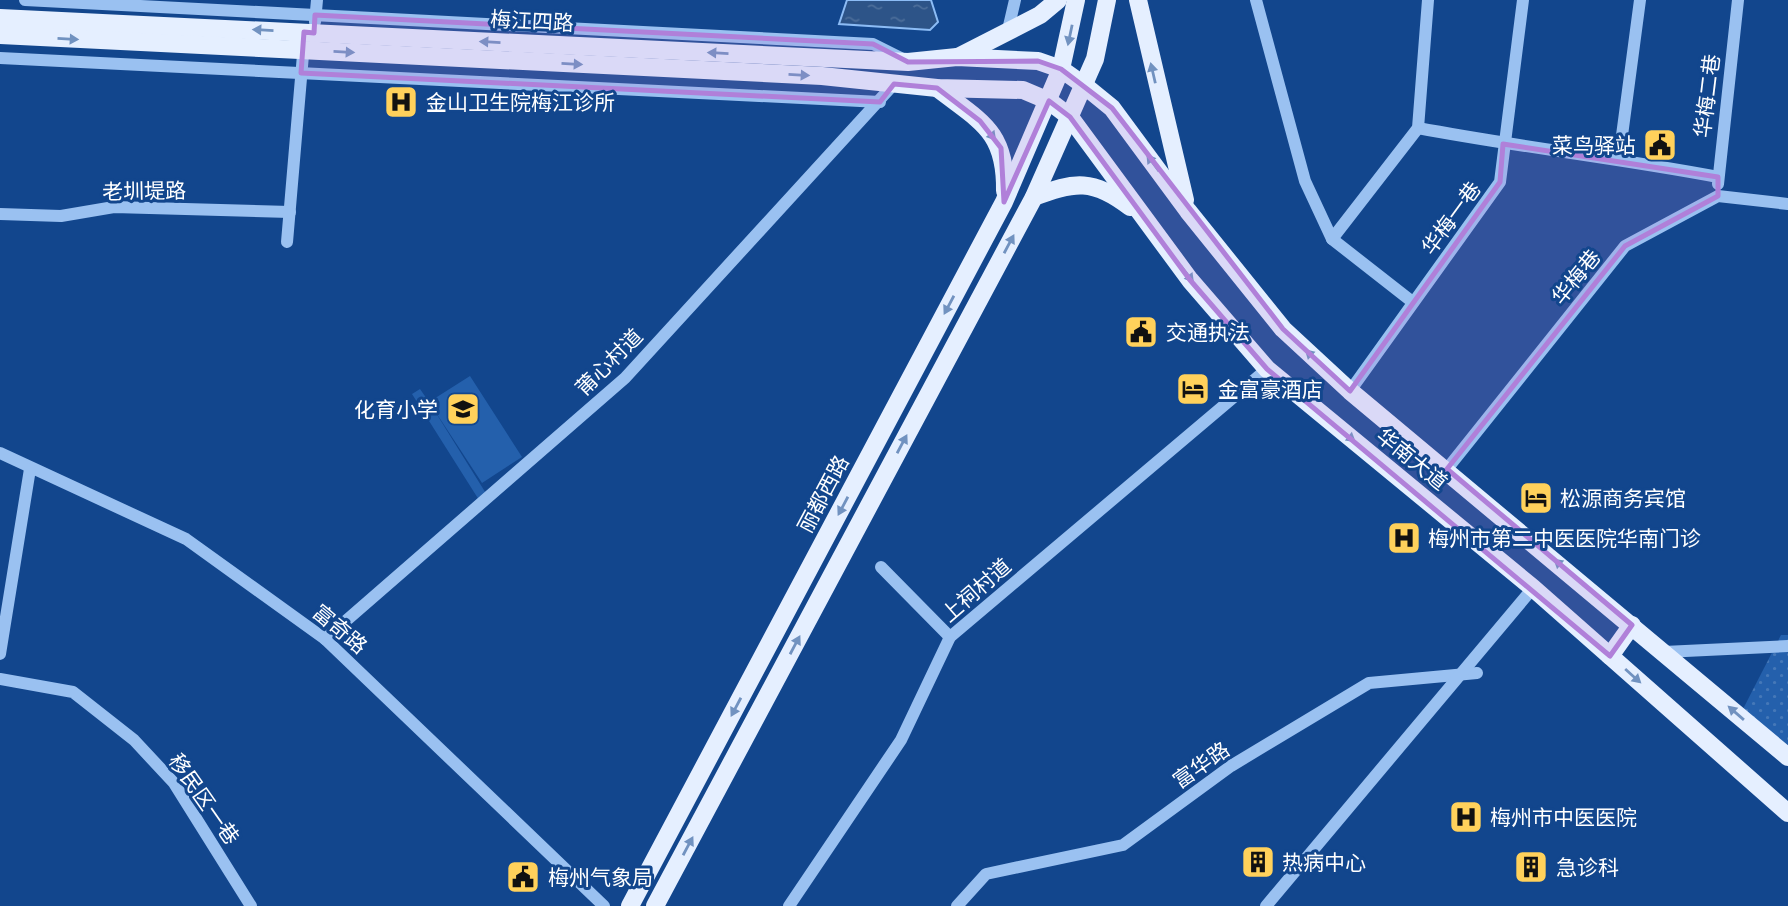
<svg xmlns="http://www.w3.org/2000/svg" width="1788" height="906" font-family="'PT Sans Narrow','Noto Sans SC',sans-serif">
	<defs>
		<pattern id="park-dots" width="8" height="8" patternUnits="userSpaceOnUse" patternTransform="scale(1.75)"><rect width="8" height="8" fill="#2460ac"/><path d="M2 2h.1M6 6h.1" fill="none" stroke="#4578b8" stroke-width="1.8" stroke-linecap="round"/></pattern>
		<pattern id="water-ripples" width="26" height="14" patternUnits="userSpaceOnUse" patternTransform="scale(1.75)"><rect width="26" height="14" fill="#2d5488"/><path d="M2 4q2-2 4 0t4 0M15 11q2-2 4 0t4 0" fill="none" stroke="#4c6e9a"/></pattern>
	</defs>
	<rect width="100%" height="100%" fill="#12468d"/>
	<path fill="#2460ac" d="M470,376L522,457L482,483L431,405L487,495L479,500L412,394L420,389L429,402Z"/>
	<path fill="url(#park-dots)" d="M1781,635H1788V747L1742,711Z"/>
	<path fill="url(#water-ripples)" stroke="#8cbcf5" stroke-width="2" d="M847,0H931L938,22L930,30L839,24Z"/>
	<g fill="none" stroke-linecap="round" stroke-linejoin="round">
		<g stroke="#9ac1f1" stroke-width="12">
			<path d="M25,0L873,44L905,60"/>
			<path d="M1256,0L1305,181L1332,239L1410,300"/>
			<path d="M315,22L317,0"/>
			<path d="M1008,30L1015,0"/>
			<path d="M0,58L880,102"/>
			<path d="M1418,128C1518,147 1618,158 1718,177"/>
			<path d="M1619,158L1640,0"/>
			<path d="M1718,184L1738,0"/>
			<path d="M0,214L61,216L114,207L290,212"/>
			<path d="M1332,239L1418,128L1428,0"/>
			<path d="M287,242L304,43"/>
			<path d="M1350,391L1500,182L1523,0"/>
			<path d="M0,453L186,539L325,639L604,906"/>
			<path d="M1447,469L1625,246L1718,196L1788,204"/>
			<path d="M881,567L950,637"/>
			<path d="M325,639L625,378L894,84"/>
			<path d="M1664,652L1788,646"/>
			<path d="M0,654L30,469"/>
			<path d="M0,679L73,692L134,740L174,783L251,906"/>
			<path d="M789,906L901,740L950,637L1267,369"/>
			<path d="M957,906L986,874L1123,845L1231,766L1369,683L1477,673"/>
			<path d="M1266,906L1533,588"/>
		</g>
		<g stroke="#e5efff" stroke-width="18">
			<path d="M1138,0L1185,200"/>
			<path d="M0,18L908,62L957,57L1038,61L1061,69L1085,86L1112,108L1188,211L1283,329L1350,391L1788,757"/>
			<path d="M0,35L822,76L937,88L1023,90L1049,101L1070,117L1190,280L1267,369L1533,588L1788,813"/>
			<path d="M958,57L1040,15L1058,0"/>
			<path d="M937,88C981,122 1006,131 1005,191"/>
			<path d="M1034,197C1074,181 1094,179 1130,207"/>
			<path d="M1610,656L1632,625"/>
			<path d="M630,906L1004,202L1061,69L1076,0"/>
			<path d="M655,906L1034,197L1095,59L1107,0"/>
		</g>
	</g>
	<defs><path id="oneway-solid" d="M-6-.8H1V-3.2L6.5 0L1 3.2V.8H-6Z" transform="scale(1.75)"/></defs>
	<g fill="#7192c0">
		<use href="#oneway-solid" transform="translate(263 30) rotate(-177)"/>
		<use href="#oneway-solid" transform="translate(1070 35) rotate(102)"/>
		<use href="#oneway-solid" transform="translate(68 39) rotate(3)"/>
		<use href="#oneway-solid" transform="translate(490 42) rotate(-177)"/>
		<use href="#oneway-solid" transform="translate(344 52) rotate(3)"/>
		<use href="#oneway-solid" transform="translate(718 53) rotate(-177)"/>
		<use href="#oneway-solid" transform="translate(572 64) rotate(3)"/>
		<use href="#oneway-solid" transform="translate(1153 73) rotate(-103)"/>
		<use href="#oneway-solid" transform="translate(799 75) rotate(3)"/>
		<use href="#oneway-solid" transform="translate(989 132) rotate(51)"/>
		<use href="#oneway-solid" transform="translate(1153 163) rotate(-126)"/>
		<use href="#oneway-solid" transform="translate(1009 244) rotate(-62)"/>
		<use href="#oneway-solid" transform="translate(1187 274) rotate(52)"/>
		<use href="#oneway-solid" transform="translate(949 305) rotate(118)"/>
		<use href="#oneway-solid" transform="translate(1313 357) rotate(-137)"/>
		<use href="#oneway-solid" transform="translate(1347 435) rotate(39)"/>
		<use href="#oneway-solid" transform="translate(902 444) rotate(-62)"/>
		<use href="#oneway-solid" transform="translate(843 506) rotate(118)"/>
		<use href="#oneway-solid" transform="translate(1562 566) rotate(-140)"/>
		<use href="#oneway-solid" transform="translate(795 645) rotate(-62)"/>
		<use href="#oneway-solid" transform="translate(1633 676) rotate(42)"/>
		<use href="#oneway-solid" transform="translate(736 707) rotate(118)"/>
		<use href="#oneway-solid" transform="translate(1736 713) rotate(-139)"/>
		<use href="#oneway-solid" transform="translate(688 846) rotate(-62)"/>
	</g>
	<path fill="#b080d9" fill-opacity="0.2" stroke="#b080d9" stroke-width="5" stroke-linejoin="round" d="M315,15L873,44L908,62L1038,61L1061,69L1112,108L1283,329L1350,391L1500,182L1503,144L1718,177V196L1625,246L1447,469L1632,625L1610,656L1267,369L1190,280L1070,117L1049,101L1004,202L1001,148L980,121L937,88L894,84L880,102L301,73L304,32L314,33Z"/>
	<defs>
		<symbol id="hospital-square" viewBox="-11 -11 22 22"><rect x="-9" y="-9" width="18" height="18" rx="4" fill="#ffd15b" stroke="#12468d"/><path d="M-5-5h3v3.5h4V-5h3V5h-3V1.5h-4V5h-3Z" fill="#111"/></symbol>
		<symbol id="civic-square" viewBox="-11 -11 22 22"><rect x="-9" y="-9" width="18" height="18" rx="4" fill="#ffd15b" stroke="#12468d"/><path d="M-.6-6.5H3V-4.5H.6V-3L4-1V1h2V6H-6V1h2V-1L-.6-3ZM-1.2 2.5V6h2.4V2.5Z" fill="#111"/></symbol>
		<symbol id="hotel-square" viewBox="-11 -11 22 22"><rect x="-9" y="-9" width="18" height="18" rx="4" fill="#ffd15b" stroke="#12468d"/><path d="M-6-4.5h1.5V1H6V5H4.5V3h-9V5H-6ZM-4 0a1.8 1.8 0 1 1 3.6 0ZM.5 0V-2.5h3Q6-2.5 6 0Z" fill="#111"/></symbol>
		<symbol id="school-square" viewBox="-11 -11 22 22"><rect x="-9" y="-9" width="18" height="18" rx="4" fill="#ffd15b" stroke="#12468d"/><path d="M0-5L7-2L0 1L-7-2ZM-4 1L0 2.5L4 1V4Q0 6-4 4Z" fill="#111"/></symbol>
		<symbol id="building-square" viewBox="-11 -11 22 22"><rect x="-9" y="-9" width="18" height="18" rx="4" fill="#ffd15b" stroke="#12468d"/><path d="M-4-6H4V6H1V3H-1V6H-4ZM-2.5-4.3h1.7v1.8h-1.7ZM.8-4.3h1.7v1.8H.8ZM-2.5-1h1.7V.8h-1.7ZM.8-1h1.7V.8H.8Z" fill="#111"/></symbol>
	</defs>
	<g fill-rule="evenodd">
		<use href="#hospital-square" x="382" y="83" width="38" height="38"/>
		<use href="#civic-square" x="1641" y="126" width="38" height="38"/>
		<use href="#civic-square" x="1122" y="313" width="38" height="38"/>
		<use href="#hotel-square" x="1174" y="370" width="38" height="38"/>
		<use href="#school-square" x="444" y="390" width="38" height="38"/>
		<use href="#hotel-square" x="1517" y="479" width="38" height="38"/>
		<use href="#hospital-square" x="1385" y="519" width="38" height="38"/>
		<use href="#hospital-square" x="1447" y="798" width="38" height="38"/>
		<use href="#building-square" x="1239" y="843" width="38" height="38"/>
		<use href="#building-square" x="1512" y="848" width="38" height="38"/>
		<use href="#civic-square" x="504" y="858" width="38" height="38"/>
	</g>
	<g text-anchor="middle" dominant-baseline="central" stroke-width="6" stroke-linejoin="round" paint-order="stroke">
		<g font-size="21" fill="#fff" stroke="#12468d">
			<text transform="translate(532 21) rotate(3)">梅江四路</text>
			<text transform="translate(1707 96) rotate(-83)">华梅二巷</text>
			<text transform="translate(144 191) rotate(-1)">老圳堤路</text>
			<text transform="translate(1451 218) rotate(-54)">华梅一巷</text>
			<text transform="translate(1576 277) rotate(-51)">华梅巷</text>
			<text transform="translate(609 362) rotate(-45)">莆心村道</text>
			<text transform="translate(1412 459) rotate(39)">华南大道</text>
			<text transform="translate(823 494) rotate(-62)">丽都西路</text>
			<text transform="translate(976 590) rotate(-41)">上祠村道</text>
			<text transform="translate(340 629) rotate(40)">富奇路</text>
			<text transform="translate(1201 765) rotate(-35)">富华路</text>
			<text transform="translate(204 799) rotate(55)">移民区一巷</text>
		</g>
		<g font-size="21" fill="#fff" stroke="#12468d" text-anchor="start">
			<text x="426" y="102">金山卫生院梅江诊所</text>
			<text x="1636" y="145" text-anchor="end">菜鸟驿站</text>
			<text x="1166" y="332">交通执法</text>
			<text x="1218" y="389">金富豪酒店</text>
			<text x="438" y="409" text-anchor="end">化育小学</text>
			<text x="1560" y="498">松源商务宾馆</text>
			<text x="1428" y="538">梅州市第二中医医院华南门诊</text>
			<text x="1490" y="817">梅州市中医医院</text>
			<text x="1282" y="862">热病中心</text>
			<text x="1556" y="867">急诊科</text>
			<text x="548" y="877">梅州气象局</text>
		</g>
	</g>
</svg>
